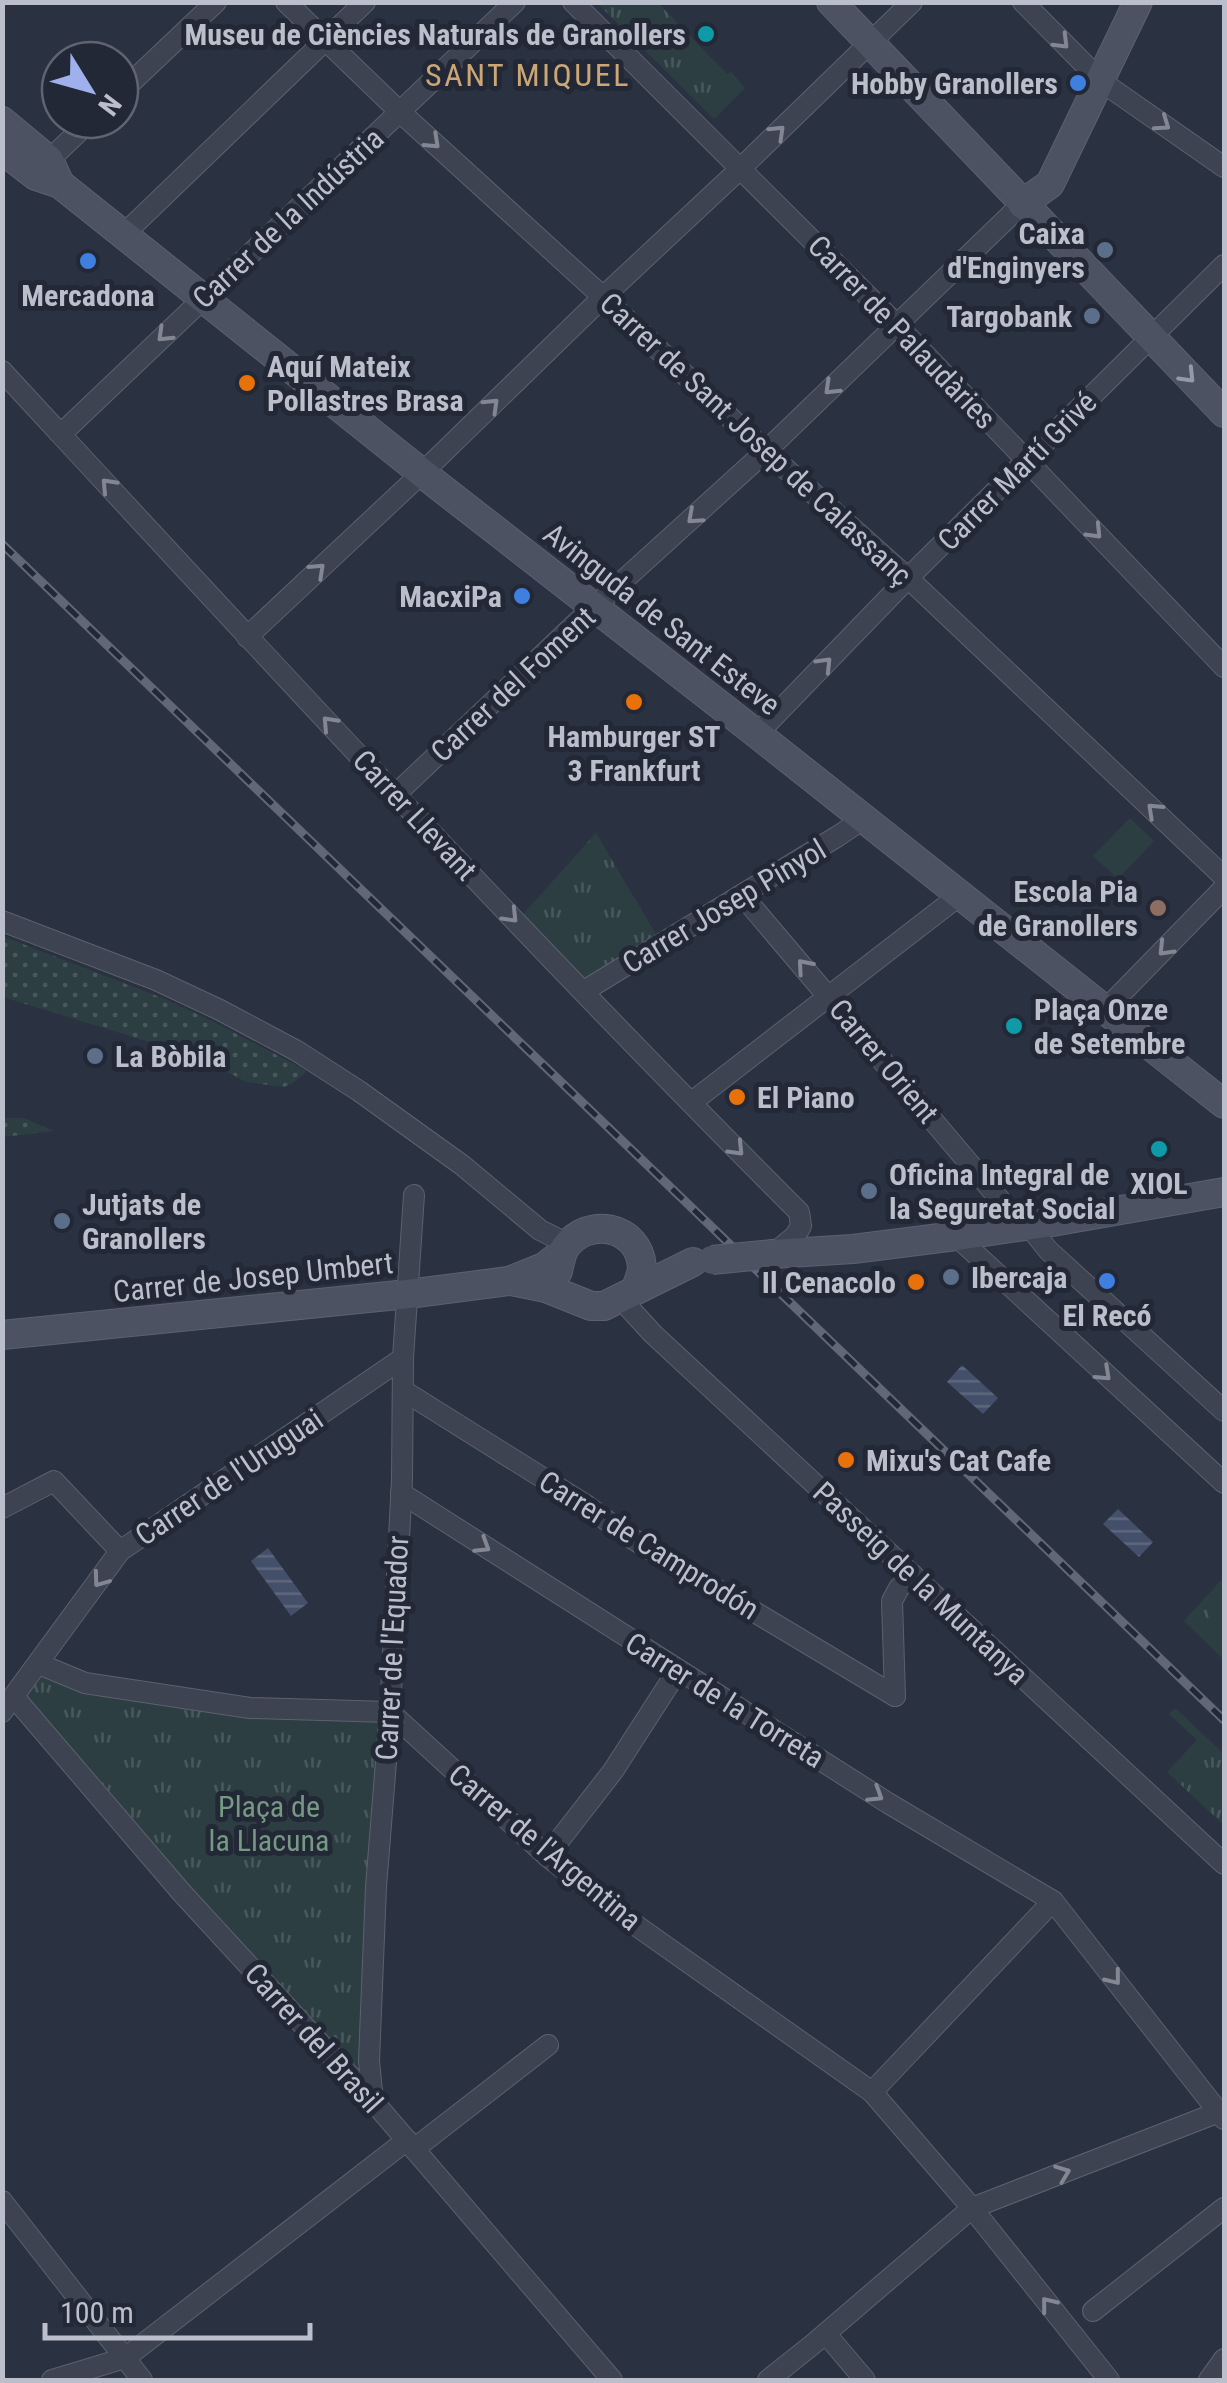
<svg xmlns="http://www.w3.org/2000/svg" width="1227" height="2383" font-family="'Roboto Condensed',sans-serif">
	<defs>
		<pattern id="grass-dots" width="8" height="8" patternUnits="userSpaceOnUse" patternTransform="scale(2.5)"><rect width="8" height="8" fill="#2d3e43"/><path d="M2 2h.1M6 6h.1" fill="none" stroke="#4a585d" stroke-width="1.8" stroke-linecap="round"/></pattern>
		<pattern id="park-tufts" width="24" height="20" patternUnits="userSpaceOnUse" patternTransform="scale(2.5)"><rect width="24" height="20" fill="#2d3e43"/><path d="M3 7l-1-3M5 7V3M7 7l1-3M15 17l-1-3M17 17v-4M19 17l1-3" fill="none" stroke="#4a585d"/></pattern>
		<pattern id="water-rules" width="6" height="5" patternUnits="userSpaceOnUse" patternTransform="scale(2.5)"><rect width="6" height="5" fill="#444f69"/><path d="M0 2.5h6" fill="none" stroke="#5d677d"/></pattern>
	</defs>
	<rect width="100%" height="100%" fill="#2a3141"/>
	<g fill="url(#grass-dots)">
		<path d="M2,936L165,999L212,1021L307,1071L293,1083L284,1087L246,1082L220,1068L156,1044L3,997Z"/>
		<path d="M3,1118H23L54,1131L3,1137Z"/>
	</g>
	<g fill="url(#park-tufts)">
		<path d="M597,3H658L727,74L731,72L745,88L714,119Z"/>
		<path d="M596,833L661,943L584,991L516,922Z"/>
		<path d="M1224,1577V1660L1184,1621Z"/>
		<path d="M39,1664L85,1683L390,1712L373,2101L14,1697Z"/>
		<path d="M1175,1708L1224,1754V1825L1167,1772L1197,1740L1169,1714Z"/>
	</g>
	<g fill="#2d3e43">
		<path d="M1130,818L1154,841L1118,879L1093,856Z"/>
		<path d="M1224,1584V1650C1201,1627 1208,1608 1224,1584Z"/>
	</g>
	<g fill="url(#water-rules)">
		<path d="M962,1365L998,1398L983,1414L947,1382Z"/>
		<path d="M1118,1509L1153,1542L1139,1557L1103,1524Z"/>
		<path d="M268,1548L308,1603L291,1616L251,1561Z"/>
	</g>
	<g fill="none" stroke-linecap="round" stroke-linejoin="round">
		<defs>
			<g id="street">
				<path d="M286,2L400,112L603,297L758,444L908,578L1224,877"/>
				<path d="M573,2L896,324L1224,667"/>
				<path d="M1023,2L1102,82L1224,167"/>
				<path d="M120,93L216,2"/>
				<path d="M49,160L91,120"/>
				<path d="M123,235L365,2"/>
				<path d="M2,371C261,651 520,933 790,1203L799,1212L801,1226L795,1236L773,1254"/>
				<path d="M61,434L515,2"/>
				<path d="M247,637L422,473L603,297L740,169L912,2"/>
				<path d="M757,734L908,578L1224,265"/>
				<path d="M396,794L572,627L766,451L1022,204"/>
				<path d="M742,895L1007,1208L1028,1225L1048,1250L1224,1411"/>
				<path d="M2,921L156,980L220,1010L297,1051L359,1091L462,1165L540,1230L568,1244"/>
				<path d="M584,991L838,836L863,819"/>
				<path d="M1105,1010L1224,888"/>
				<path d="M692,1102L960,895"/>
				<path d="M956,1236L1224,1483"/>
				<path d="M621,1299L653,1334L1224,1864"/>
				<path d="M404,1391L586,1505L626,1535L895,1696"/>
				<path d="M401,1493L888,1803L1053,1901L1224,2119"/>
				<path d="M2,1508L54,1481L120,1551"/>
				<path d="M39,1664L85,1683L250,1708L390,1712L547,1856L634,1924L872,2092L972,2208L1109,2380"/>
				<path d="M895,1696L892,1601L899,1588L913,1575"/>
				<path d="M14,1697L182,1893L373,2101L612,2380"/>
				<path d="M2,1712L120,1551L403,1358"/>
				<path d="M547,1856L613,1771L678,1670"/>
				<path d="M872,2092L1053,1901"/>
				<path d="M373,2101L369,2061L376,1887L390,1712L402,1480L403,1358L414,1195"/>
				<path d="M414,2149L548,2045"/>
				<path d="M2,2201L142,2380"/>
				<path d="M1093,2311L1224,2208"/>
				<path d="M826,2334L865,2380"/>
				<path d="M52,2380L125,2358L407,2140"/>
				<path d="M768,2380L812,2345L972,2208L1224,2110"/>
				<path d="M1209,2380L1224,2359"/>
			</g>
			<g id="secondary">
				<path d="M831,2L1224,413"/>
				<path d="M2,121L49,160L60,184"/>
				<path d="M2,150L36,176L60,184L422,473L757,734L1224,1104"/>
				<path d="M1022,204L1050,184L1138,2"/>
				<path d="M773,1254L853,1249L956,1236L1052,1222L1224,1192"/>
				<path d="M558,1271C560,1263 561,1255 565,1248C587,1216 639,1225 642,1267C642,1274 638,1283 635,1290"/>
				<path d="M511,1281L546,1288L591,1306H604L693,1262"/>
				<path d="M2,1335L408,1294L509,1281L544,1267L562,1253"/>
			</g>
		</defs>
		<use href="#street" stroke="#5c616e" stroke-width="22"/>
		<use href="#secondary" stroke="#5c616e" stroke-width="30"/>
		<use href="#street" stroke="#3e4351" stroke-width="20"/>
		<use href="#secondary" stroke="#4d5263" stroke-width="28"/>
		<defs>
			<path id="rail" d="M2,544L1224,1720"/>
		</defs>
		<use href="#rail" stroke="#616777" stroke-width="9"/>
		<use href="#rail" stroke="#232836" stroke-width="5" stroke-dasharray="15" stroke-linecap="butt"/>
		<defs>
			<path id="secondary-bridge" d="M712,1260L773,1254"/>
		</defs>
		<use href="#secondary-bridge" stroke="#5c616e" stroke-width="30" stroke-linecap="butt"/>
		<use href="#secondary-bridge" stroke="#4d5263" stroke-width="28"/>
	</g>
	<defs><path id="oneway-chevron" d="M-2-3.5L2.5 0L-2 3.5" fill="none" stroke-width="1.6" stroke-linecap="round" stroke-linejoin="round" transform="scale(2.5)"/></defs>
	<g stroke="#838794">
		<use href="#oneway-chevron" transform="translate(1062 42) rotate(45)"/>
		<use href="#oneway-chevron" transform="translate(1163 124) rotate(35)"/>
		<use href="#oneway-chevron" transform="translate(778 132) rotate(-44)"/>
		<use href="#oneway-chevron" transform="translate(433 142) rotate(43)"/>
		<use href="#oneway-chevron" transform="translate(164 335) rotate(136)"/>
		<use href="#oneway-chevron" transform="translate(831 388) rotate(136)"/>
		<use href="#oneway-chevron" transform="translate(492 405) rotate(-44)"/>
		<use href="#oneway-chevron" transform="translate(108 485) rotate(-133)"/>
		<use href="#oneway-chevron" transform="translate(694 517) rotate(138)"/>
		<use href="#oneway-chevron" transform="translate(1095 532) rotate(46)"/>
		<use href="#oneway-chevron" transform="translate(318 570) rotate(-43)"/>
		<use href="#oneway-chevron" transform="translate(825 664) rotate(-46)"/>
		<use href="#oneway-chevron" transform="translate(329 723) rotate(-133)"/>
		<use href="#oneway-chevron" transform="translate(1154 810) rotate(-137)"/>
		<use href="#oneway-chevron" transform="translate(511 916) rotate(46)"/>
		<use href="#oneway-chevron" transform="translate(1165 949) rotate(134)"/>
		<use href="#oneway-chevron" transform="translate(804 966) rotate(-131)"/>
		<use href="#oneway-chevron" transform="translate(737 1149) rotate(46)"/>
		<use href="#oneway-chevron" transform="translate(1104 1374) rotate(43)"/>
		<use href="#oneway-chevron" transform="translate(483 1546) rotate(32)"/>
		<use href="#oneway-chevron" transform="translate(100 1580) rotate(126)"/>
		<use href="#oneway-chevron" transform="translate(876 1795) rotate(32)"/>
		<use href="#oneway-chevron" transform="translate(1114 1978) rotate(52)"/>
		<use href="#oneway-chevron" transform="translate(1063 2173) rotate(-21)"/>
		<use href="#oneway-chevron" transform="translate(1048 2304) rotate(-128)"/>
	</g>
	<use stroke="#9499a7" href="#oneway-chevron" transform="translate(1188 376) rotate(46)"/>
	<g fill="#0f9aa8" stroke="#232836" stroke-width="4">
		<circle cx="706" cy="34" r="10"/>
		<circle cx="1014" cy="1026" r="10"/>
		<circle cx="1159" cy="1149" r="10"/>
	</g>
	<g fill="#3f7fe0" stroke="#232836" stroke-width="4">
		<circle cx="1078" cy="83" r="10"/>
		<circle cx="88" cy="261" r="10"/>
		<circle cx="522" cy="596" r="10"/>
		<circle cx="1107" cy="1281" r="10"/>
	</g>
	<g fill="#5c6f8a" stroke="#232836" stroke-width="4">
		<circle cx="1105" cy="250" r="10"/>
		<circle cx="1092" cy="316" r="10"/>
		<circle cx="95" cy="1056" r="10"/>
		<circle cx="869" cy="1191" r="10"/>
		<circle cx="62" cy="1221" r="10"/>
		<circle cx="951" cy="1277" r="10"/>
	</g>
	<g fill="#e8710a" stroke="#232836" stroke-width="4">
		<circle cx="247" cy="383" r="10"/>
		<circle cx="634" cy="702" r="10"/>
		<circle cx="737" cy="1097" r="10"/>
		<circle cx="916" cy="1282" r="10"/>
		<circle cx="846" cy="1460" r="10"/>
	</g>
	<circle fill="#8d6e63" stroke="#232836" stroke-width="4" cx="1158" cy="908" r="10"/>
	<g text-anchor="middle" dominant-baseline="central" stroke-width="10" stroke-linejoin="round" paint-order="stroke">
		<g font-size="30" font-weight="bold" fill="#bbbfcb" stroke="#232836" text-anchor="start">
			<text x="686" y="34" text-anchor="end">Museu de Ciències Naturals de Granollers</text>
			<text x="1058" y="83" text-anchor="end">Hobby Granollers</text>
			<text x="1085" y="233" text-anchor="end">Caixa<tspan x="1085" dy="34">d'Enginyers</tspan></text>
			<text x="88" y="295" text-anchor="middle">Mercadona</text>
			<text x="1072" y="316" text-anchor="end">Targobank</text>
			<text x="267" y="366">Aquí Mateix<tspan x="267" dy="34">Pollastres Brasa</tspan></text>
			<text x="502" y="596" text-anchor="end">MacxiPa</text>
			<text x="634" y="736" text-anchor="middle">Hamburger ST<tspan x="634" dy="34">3 Frankfurt</tspan></text>
			<text x="1138" y="891" text-anchor="end">Escola Pia<tspan x="1138" dy="34">de Granollers</tspan></text>
			<text x="1034" y="1009">Plaça Onze<tspan x="1034" dy="34">de Setembre</tspan></text>
			<text x="115" y="1056">La Bòbila</text>
			<text x="757" y="1097">El Piano</text>
			<text x="889" y="1174">Oficina Integral de<tspan x="889" dy="34">la Seguretat Social</tspan></text>
			<text x="1159" y="1183" text-anchor="middle">XIOL</text>
			<text x="82" y="1204">Jutjats de<tspan x="82" dy="34">Granollers</tspan></text>
			<text x="971" y="1277">Ibercaja</text>
			<text x="896" y="1282" text-anchor="end">Il Cenacolo</text>
			<text x="1107" y="1315" text-anchor="middle">El Recó</text>
			<text x="866" y="1460">Mixu's Cat Cafe</text>
		</g>
		<g font-size="30" fill="#bbbfcb" stroke="#232836">
			<text transform="translate(288 218) rotate(-43)">Carrer de la Indústria</text>
			<text transform="translate(902 332) rotate(46)">Carrer de Palaudàries</text>
			<text transform="translate(756 439) rotate(43)">Carrer de Sant Josep de Calassanç</text>
			<text transform="translate(1017 471) rotate(-45)">Carrer Martí Grivé</text>
			<text transform="translate(662 619) rotate(38)">Avinguda de Sant Esteve</text>
			<text transform="translate(513 684) rotate(-43)">Carrer del Foment</text>
			<text transform="translate(415 815) rotate(47)">Carrer Llevant</text>
			<text transform="translate(724 906) rotate(-31)">Carrer Josep Pinyol</text>
			<text transform="translate(884 1061) rotate(50)">Carrer Orient</text>
			<text transform="translate(253 1277) rotate(-6)">Carrer de Josep Umbert</text>
			<text transform="translate(229 1477) rotate(-34)">Carrer de l'Uruguai</text>
			<text transform="translate(649 1545) rotate(32)">Carrer de Camprodón</text>
			<text transform="translate(921 1583) rotate(43)">Passeig de la Muntanya</text>
			<text transform="translate(392 1648) rotate(-87)">Carrer de l'Equador</text>
			<text transform="translate(725 1700) rotate(32)">Carrer de la Torreta</text>
			<text transform="translate(545 1847) rotate(40)">Carrer de l'Argentina</text>
			<text transform="translate(314 2038) rotate(48)">Carrer del Brasil</text>
		</g>
		<g font-size="30" fill="#759983" stroke="#232836">
			<text x="269" y="1806">Plaça de<tspan x="269" dy="34">la Llacuna</tspan></text>
		</g>
		<g font-size="32" letter-spacing="2.5" fill="#cba776" stroke="#232836">
			<text x="528" y="75">SANT MIQUEL</text>
		</g>
	</g>
	<rect width="1227" height="2383" fill="none" stroke="#bbbfcb" stroke-width="10"/>
	<g transform="translate(90 90) rotate(127)"><circle r="48" fill="#232836" stroke="#606472" stroke-width="2.5"/>
	<path d="M0-8L18 38L0 25L-18 38Z" fill="#9eb1ed"/>
	<text y="-15" font-size="28" font-weight="bold" text-anchor="middle" fill="#bbbfcb">N</text>
	</g>
	<path d="M45 2323v15h265v-15" fill="none" stroke="#bbbfcb" stroke-width="5"/>
	<text x="60" y="2323" font-size="30" fill="#bbbfcb" stroke="#232836" stroke-width="8" paint-order="stroke">100 m</text>
</svg>
